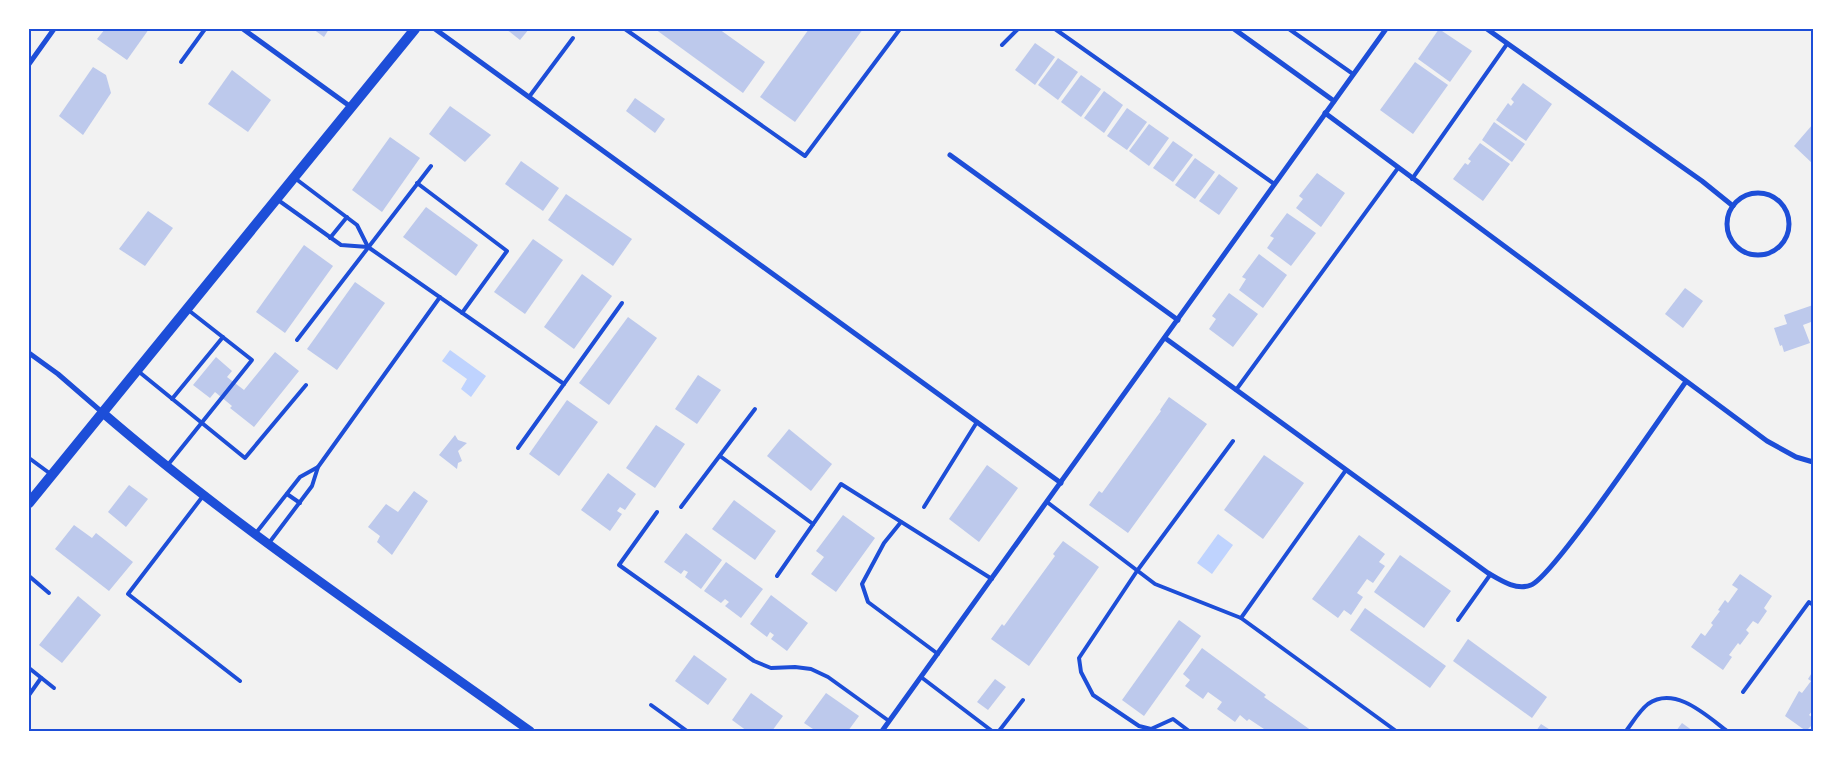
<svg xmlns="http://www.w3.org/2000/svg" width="1842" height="760" font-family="Poppins,sans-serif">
	<rect width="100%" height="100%" fill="#f2f2f2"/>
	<g fill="#bfd3fe">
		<path d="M450,350L486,376L471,397L461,389L467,379L442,361Z"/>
		<path d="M1218,534L1233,545L1212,574L1197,563Z"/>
	</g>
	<g fill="#bdc9ec">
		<path d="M105,29H149L127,60L97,39Z"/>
		<path d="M313,29H329L324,37Z"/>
		<path d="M506,29H529L520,40Z"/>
		<path d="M655,29H719L765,62L743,93Z"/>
		<path d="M809,29H863L795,122L760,97Z"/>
		<path d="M1439,29L1472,51L1450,82L1418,59Z"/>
		<path d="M1035,43L1055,57L1035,85L1015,70Z"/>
		<path d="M1058,58L1078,72L1058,100L1038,85Z"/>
		<path d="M1415,62L1448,85L1413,134L1380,110Z"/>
		<path d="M93,67L106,75L111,93L83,135L59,116Z"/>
		<path d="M232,70L271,100L248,132L208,104Z"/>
		<path d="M1081,75L1101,89L1081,117L1061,102Z"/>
		<path d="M1523,83L1552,104L1526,141L1496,120L1508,103L1511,106L1514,102L1511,99Z"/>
		<path d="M1104,91L1123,105L1104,133L1084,118Z"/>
		<path d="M635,98L665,119L655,133L626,111Z"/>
		<path d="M450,106L491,135L465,162L429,134Z"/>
		<path d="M1127,108L1147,122L1127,150L1107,136Z"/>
		<path d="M1494,122L1525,144L1512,162L1482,140Z"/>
		<path d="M1149,124L1169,138L1149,166L1129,151Z"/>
		<path d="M1813,124V164L1794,146Z"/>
		<path d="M390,137L420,158L382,212L352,190Z"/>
		<path d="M1173,141L1193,155L1173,182L1153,168Z"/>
		<path d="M1480,143L1510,164L1483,201L1453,179L1465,163L1468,165L1471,161L1468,159Z"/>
		<path d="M1195,158L1215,172L1195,199L1175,185Z"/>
		<path d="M521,161L559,188L543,211L505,184Z"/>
		<path d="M1317,173L1345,193L1321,227L1296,208L1303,199L1299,196Z"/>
		<path d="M1219,174L1238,188L1219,215L1199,201Z"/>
		<path d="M566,194L632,239L613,266L548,220Z"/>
		<path d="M426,207L478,245L456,276L403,237Z"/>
		<path d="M148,211L173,228L145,266L119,249Z"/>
		<path d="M1287,213L1316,233L1291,266L1267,248L1274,238L1270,236Z"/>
		<path d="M533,239L563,260L525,314L494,292Z"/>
		<path d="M304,245L333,266L285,333L256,312Z"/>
		<path d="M1259,254L1287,275L1263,308L1239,290L1246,279L1242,277Z"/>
		<path d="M582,274L612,296L574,349L544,327Z"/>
		<path d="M355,282L385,303L337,370L307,349Z"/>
		<path d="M1685,288L1703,301L1683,328L1665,314Z"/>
		<path d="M1229,293L1258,314L1233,347L1209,329L1216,319L1212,316Z"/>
		<path d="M1813,305V328L1811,322L1803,325L1810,343L1784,352L1782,345L1780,346L1774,328L1787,324L1784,315Z"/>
		<path d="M628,317L657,338L609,405L579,383Z"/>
		<path d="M275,352L299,371L254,427L230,408L232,406L215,392L210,398L193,385L216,357L232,371L227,377L244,390Z"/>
		<path d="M698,375L721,390L697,424L675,409Z"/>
		<path d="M1169,397L1207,424L1128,533L1089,505L1099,491L1102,493L1161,411L1160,410Z"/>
		<path d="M567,400L598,422L559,476L529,454Z"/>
		<path d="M656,425L685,444L655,488L626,468Z"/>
		<path d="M789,429L832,464L811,491L767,456Z"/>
		<path d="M455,435L458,440L467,443L458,451L462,461L458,463L457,469L439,455Z"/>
		<path d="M1264,455L1304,483L1263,539L1224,510Z"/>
		<path d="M987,465L1018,488L979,542L949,519Z"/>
		<path d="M608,473L636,494L625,510L620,507L617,511L622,514L610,531L581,510Z"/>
		<path d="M129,485L148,499L126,527L108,512Z"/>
		<path d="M414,491L428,501L392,555L377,542L380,536L368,527L386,504L398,512Z"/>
		<path d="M734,500L776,531L755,560L712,529Z"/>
		<path d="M843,515L875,538L836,592L811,574L824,557L816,551Z"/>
		<path d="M74,525L92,538L96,533L133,562L109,591L55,549Z"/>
		<path d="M686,533L722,560L701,589L685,577L688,572L684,570L681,574L664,562Z"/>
		<path d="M1359,535L1385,554L1379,562L1385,566L1373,583L1367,579L1357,593L1363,597L1351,615L1344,610L1338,618L1312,599Z"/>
		<path d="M1063,541L1099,567L1029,666L991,639L1002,624L1004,626L1055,556L1053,554Z"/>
		<path d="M1400,555L1451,591L1424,628L1374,592Z"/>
		<path d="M726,562L763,589L741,618L725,606L729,602L725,599L721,603L704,591Z"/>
		<path d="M1740,574L1772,596L1764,608L1767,611L1758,624L1753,621L1746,630L1749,633L1740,645L1738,643L1729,655L1732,657L1723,670L1691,647L1701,633L1705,636L1713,625L1711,623L1720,611L1718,610L1725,600L1728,603L1738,589L1732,585Z"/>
		<path d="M771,595L808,623L787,651L771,639L774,635L770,632L767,637L750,624Z"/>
		<path d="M78,596L101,615L62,663L39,645Z"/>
		<path d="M1365,608L1446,666L1430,688L1350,630Z"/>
		<path d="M1179,620L1201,636L1144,716L1122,700Z"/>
		<path d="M1468,639L1547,697L1532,718L1453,661Z"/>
		<path d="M1202,648L1266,695L1264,697L1312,731H1267L1249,719L1247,721L1240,715L1235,722L1217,709L1222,702L1208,692L1203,699L1185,686L1190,680L1183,674Z"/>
		<path d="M694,655L727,679L708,705L675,681Z"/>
		<path d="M1813,671V710L1809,715L1813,718V724L1806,731L1785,716L1799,691L1802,693L1811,681L1808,679Z"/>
		<path d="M995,679L1006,687L988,710L977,702Z"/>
		<path d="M751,693L783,716L772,731H747L732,720Z"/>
		<path d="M826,693L859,716L848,731H816L804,723Z"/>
		<path d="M1682,723L1693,731H1676Z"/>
		<path d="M1541,724L1552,731H1536Z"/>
	</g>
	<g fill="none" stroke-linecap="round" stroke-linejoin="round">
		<g stroke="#1d4ed8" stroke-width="4">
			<path d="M625,29L805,156L900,29"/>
			<path d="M1055,29L1273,183"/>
			<path d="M1289,29L1353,74"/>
			<path d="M1002,45L1018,29"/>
			<path d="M181,62L205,29"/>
			<path d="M529,97L573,38"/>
			<path d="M296,179L357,225L368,247L564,384"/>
			<path d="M1412,179L1507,44"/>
			<path d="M417,183L507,251L462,313"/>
			<path d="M278,200L341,245L368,247"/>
			<path d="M330,238L347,217"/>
			<path d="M297,340L431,166"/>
			<path d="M138,371L245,458L306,385"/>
			<path d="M1236,390L1398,168"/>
			<path d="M172,399L223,337"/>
			<path d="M518,448L622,303"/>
			<path d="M720,456L813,524"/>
			<path d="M29,458L52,475"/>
			<path d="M167,466L252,360L187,309"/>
			<path d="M287,494L300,503"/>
			<path d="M203,496L128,594L240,681"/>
			<path d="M1047,502L1155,584L1241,618L1346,470"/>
			<path d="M681,507L755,409"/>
			<path d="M924,507L977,422"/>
			<path d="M657,512L619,565L754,661L771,668L795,667L811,669L828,677L889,721"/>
			<path d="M901,522L884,543L862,584L868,602L938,654"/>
			<path d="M256,533L300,477L318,467"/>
			<path d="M269,543L312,486L318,467L440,297"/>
			<path d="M29,576L49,593"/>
			<path d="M777,576L841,484L992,579"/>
			<path d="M1241,618L1396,731"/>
			<path d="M1458,620L1490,575"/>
			<path d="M29,668L54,688"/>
			<path d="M921,677L992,731"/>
			<path d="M1743,692L1809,602L1813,605"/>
			<path d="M29,695L41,678"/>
			<path d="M651,705L687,731"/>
			<path d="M999,731L1023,700"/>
			<path d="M1189,731L1173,719L1151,729L1139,726L1093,695L1081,672L1079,658L1137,571L1233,441"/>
			<path d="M1626,731C1633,722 1639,711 1648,704C1675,685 1707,716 1727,731"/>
		</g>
		<g stroke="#1d4ed8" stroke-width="5">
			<path d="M243,29L351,107"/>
			<path d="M435,29L1061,483"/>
			<path d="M1234,29L1334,101"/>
			<path d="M1487,29L1702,181L1733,206"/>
			<path d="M29,64L54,29"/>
			<path d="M1325,113L1767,441L1796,457L1813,462"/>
			<path d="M950,155L1178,320"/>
			<circle cx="1758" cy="224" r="31"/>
			<path d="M1165,338L1488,573C1500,580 1516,591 1531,585C1553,577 1663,413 1685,383"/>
			<path d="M29,353L58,374L103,413"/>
			<path d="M882,731L1386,29"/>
		</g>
		<path stroke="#1d4ed8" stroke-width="9" d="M103,413C236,528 387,628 530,731"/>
		<path stroke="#1d4ed8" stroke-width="10" d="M29,503L415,29"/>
	</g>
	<rect width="1842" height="760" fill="none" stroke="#ffffff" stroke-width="60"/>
	<rect x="30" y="30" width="1782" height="700" fill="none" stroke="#1d4ed8" stroke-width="2"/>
</svg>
